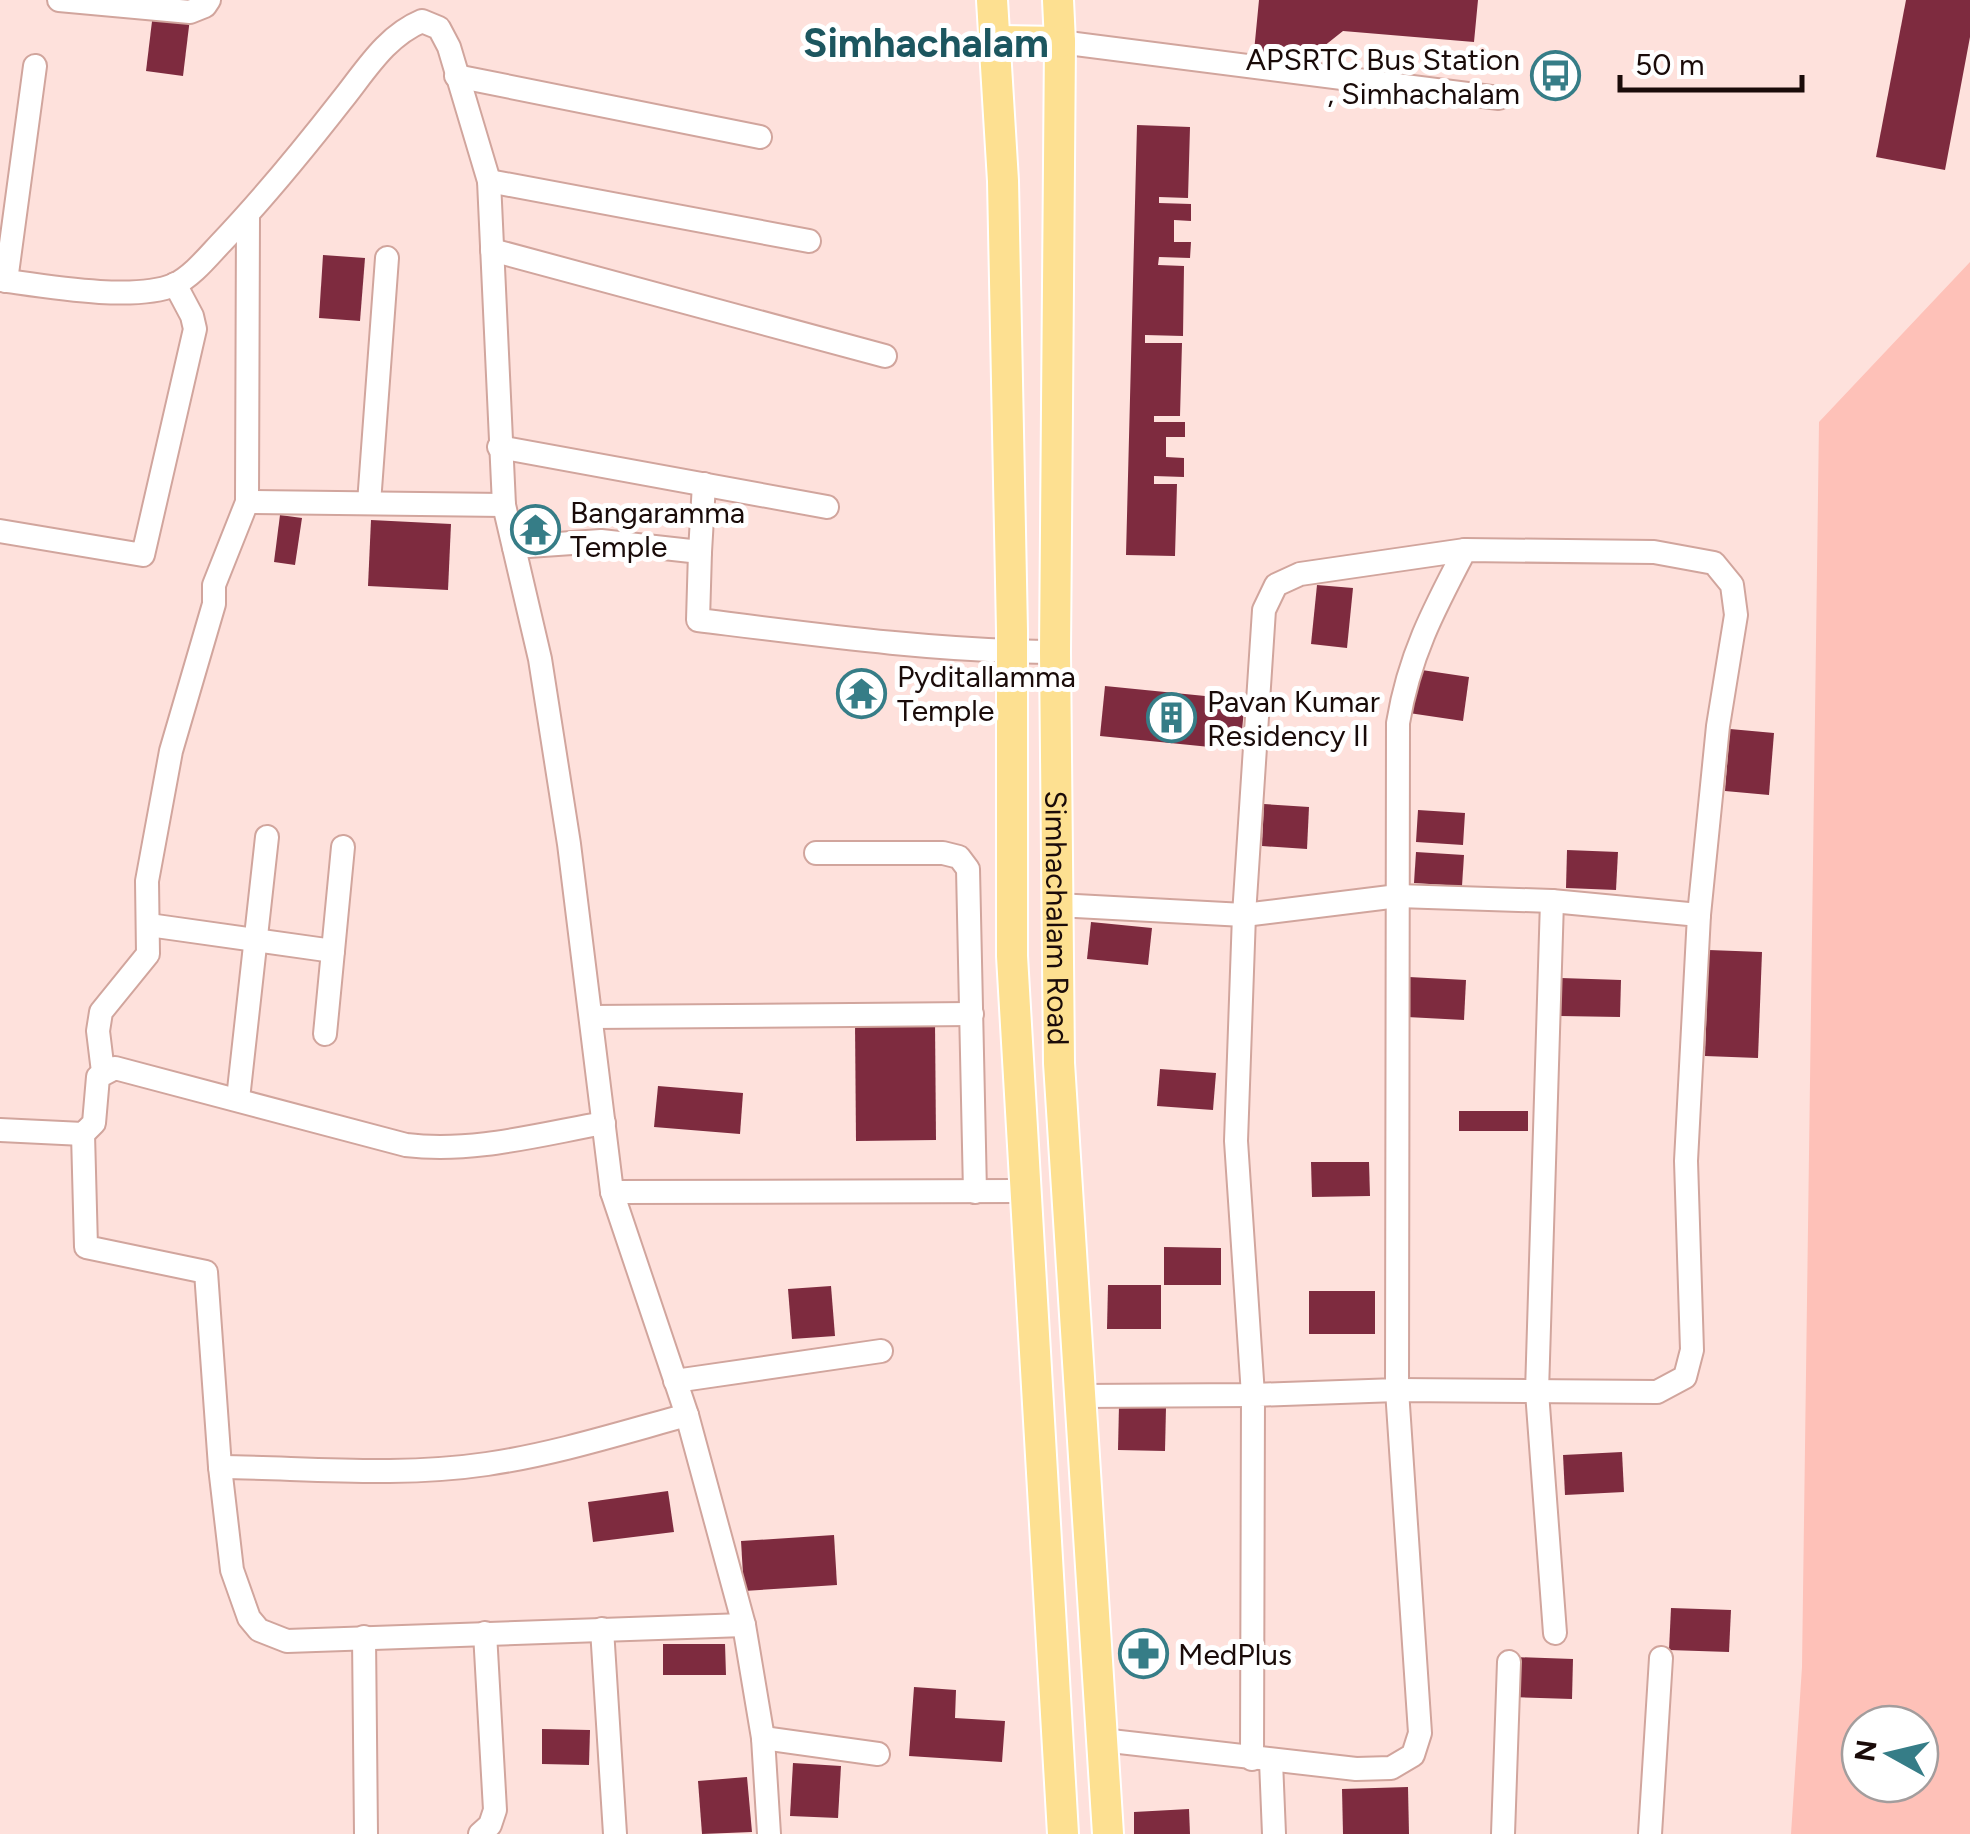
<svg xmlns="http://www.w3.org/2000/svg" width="1970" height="1834" font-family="Figtree,sans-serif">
	<rect width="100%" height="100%" fill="#fee1dc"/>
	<path fill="#fec1b8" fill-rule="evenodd" d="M1970,262V1834H1791L1802,1667L1819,422ZM1860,1724H1920V1784H1860Z"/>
	<g fill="#7e2b3f">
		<path d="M1259,0H1478L1474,42L1343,31L1299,66L1253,62Z"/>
		<path d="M1906,0H1970V37L1945,170L1876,157Z"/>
		<path d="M153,13L190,18L183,76L146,71Z"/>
		<path d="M1137,125L1190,127L1188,198L1159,197V203L1191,204V221L1174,220V242H1191L1190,258L1159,257L1158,265L1184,266L1183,336L1145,335V343H1182L1180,416H1154V422H1185V437H1166V457L1184,458V477L1154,476V484H1177L1175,556L1126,555Z"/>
		<path d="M323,255L365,258L360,321L319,318Z"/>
		<path d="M280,515L302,518L295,565L274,562Z"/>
		<path d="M371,520L451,524L448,590L368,586Z"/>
		<path d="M1317,585L1353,588L1347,648L1311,644Z"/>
		<path d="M1415,669L1469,677L1463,721L1409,713Z"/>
		<path d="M1105,686L1245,700L1240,750L1100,736Z"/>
		<path d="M1730,729L1774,733L1769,795L1725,791Z"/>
		<path d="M1264,804L1309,807L1307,849L1262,846Z"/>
		<path d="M1418,810L1465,813L1463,845L1416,842Z"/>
		<path d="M1567,850L1618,852L1616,890L1566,888Z"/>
		<path d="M1416,852L1464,855L1462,886L1414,883Z"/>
		<path d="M1091,922L1152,928L1148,965L1087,959Z"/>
		<path d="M1709,950L1762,952L1758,1058L1705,1056Z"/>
		<path d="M1409,977L1466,980L1464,1020L1407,1017Z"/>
		<path d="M1561,978L1621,980L1620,1017L1560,1016Z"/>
		<path d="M855,1023H935L936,1140L856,1141Z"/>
		<path d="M1160,1069L1216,1073L1213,1110L1157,1106Z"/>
		<path d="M658,1086L743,1093L740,1134L654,1127Z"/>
		<rect x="1459" y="1111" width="69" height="20"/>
		<path d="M1311,1162H1369L1370,1196L1312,1197Z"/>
		<path d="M1164,1247L1221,1248V1285H1164Z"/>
		<path d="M1108,1285H1161V1329H1107Z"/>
		<path d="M831,1286L835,1336L792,1339L788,1289Z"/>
		<rect x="1309" y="1291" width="66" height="43"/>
		<path d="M1119,1405L1166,1407L1165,1451L1118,1450Z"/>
		<path d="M1622,1452L1624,1492L1565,1495L1563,1455Z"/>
		<path d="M668,1491L674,1532L593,1542L588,1502Z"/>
		<path d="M834,1535L837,1585L744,1591L741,1541Z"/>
		<path d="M1671,1608L1731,1610L1729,1652L1669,1650Z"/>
		<path d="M663,1644H725L726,1675H663Z"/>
		<path d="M1514,1657L1573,1659L1572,1699L1512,1697Z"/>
		<path d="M914,1687L956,1690L955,1718L1005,1721L1002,1762L909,1756Z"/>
		<path d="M542,1729L590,1730L589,1765L542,1764Z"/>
		<path d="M793,1763L841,1766L838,1818L790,1816Z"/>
		<path d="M747,1777L752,1832L702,1834L698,1781Z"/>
		<path d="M1408,1787L1409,1834H1343L1342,1789Z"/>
		<path d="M1189,1809L1190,1834H1134V1812Z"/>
	</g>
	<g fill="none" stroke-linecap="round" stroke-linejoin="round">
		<defs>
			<g id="minor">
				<path d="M59,0L190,12L205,6L209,0"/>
				<path d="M1060,42L1499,98"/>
				<path d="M456,76L760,137"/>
				<path d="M489,181L809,241"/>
				<path d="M492,250L885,356"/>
				<path d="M0,280C44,286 133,302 174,285C191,277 206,259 219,245C263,199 303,150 342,100C366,70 386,36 422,21L439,28L449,47L489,181L504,505L540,659L569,844L612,1192L687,1415L744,1625L763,1738L769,1834"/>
				<path d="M6,281L35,66"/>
				<path d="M499,447L827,507"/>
				<path d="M247,502L504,505"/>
				<path d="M369,503L387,258"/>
				<path d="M0,531L143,555L195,329L192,316L175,284"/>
				<path d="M514,547L601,541L700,552L698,620C818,635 935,651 1055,652"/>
				<path d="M700,552L704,484"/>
				<path d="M816,853H943L959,857L968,869L975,1192"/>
				<path d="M1552,901L1537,1392L1555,1633"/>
				<path d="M1057,905L1244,915L1398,896L1552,901L1699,915L1686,1161L1692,1350L1685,1377L1657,1392L1397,1390L1420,1733L1413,1755L1391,1768L1356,1769L1102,1740"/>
				<path d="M149,925L333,951"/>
				<path d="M591,1017L972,1014"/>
				<path d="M325,1034L343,847"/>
				<path d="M103,1072L98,1031L101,1012L148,954L147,881L171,751L214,604V585L247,502L248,215"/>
				<path d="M238,1099L267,837"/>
				<path d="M0,1130L83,1134L94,1123L98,1077L115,1068L406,1145C473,1153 537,1135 604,1123"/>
				<path d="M83,1134L86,1247L206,1272L220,1467L232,1570L249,1618L259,1630L287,1641L744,1625"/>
				<path d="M612,1192L1024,1191"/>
				<path d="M675,1381L881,1351"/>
				<path d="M1080,1396L1253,1395L1236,1141L1244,915L1264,610L1276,585L1300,574L1465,550"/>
				<path d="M220,1467C308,1468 400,1477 487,1464C555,1454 621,1433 687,1415"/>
				<path d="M602,1629L615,1834"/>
				<path d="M364,1637L366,1834"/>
				<path d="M763,1738L878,1754"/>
				<path d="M1252,1759L1253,1395L1397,1390L1398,723C1409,656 1434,609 1465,550L1654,552L1714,563L1732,585L1736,615L1718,726L1699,915"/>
				<path d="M1271,1761L1274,1834"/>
				<path d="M480,1834L490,1825L495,1810L485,1633"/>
				<path d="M1503,1834L1509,1662"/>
				<path d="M1650,1834L1661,1658"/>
			</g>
			<g id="major">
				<path d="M992,0L1003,181L1012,631V956L1063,1834"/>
				<path id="s1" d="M1058,0L1060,42L1055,652L1059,1063L1108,1834"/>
				<path d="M994,41L1060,42"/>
			</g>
		</defs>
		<use href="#minor" stroke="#d1a59d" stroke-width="26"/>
		<use href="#major" stroke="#fff" stroke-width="34"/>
		<use href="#minor" stroke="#fff" stroke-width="22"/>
		<use href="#major" stroke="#fde091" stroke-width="30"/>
	</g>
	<defs>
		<symbol id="bus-ring" viewBox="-11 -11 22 22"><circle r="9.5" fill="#fff" stroke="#367d87" stroke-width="1.5"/><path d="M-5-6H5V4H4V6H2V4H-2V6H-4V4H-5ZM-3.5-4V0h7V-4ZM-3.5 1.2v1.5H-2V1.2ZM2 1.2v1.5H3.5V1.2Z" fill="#367d87"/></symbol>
		<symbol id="temple-ring" viewBox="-11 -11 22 22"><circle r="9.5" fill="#fff" stroke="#367d87" stroke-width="1.5"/><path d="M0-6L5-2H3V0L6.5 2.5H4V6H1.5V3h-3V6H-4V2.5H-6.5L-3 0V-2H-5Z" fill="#367d87"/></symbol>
		<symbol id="building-ring" viewBox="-11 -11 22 22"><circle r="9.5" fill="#fff" stroke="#367d87" stroke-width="1.5"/><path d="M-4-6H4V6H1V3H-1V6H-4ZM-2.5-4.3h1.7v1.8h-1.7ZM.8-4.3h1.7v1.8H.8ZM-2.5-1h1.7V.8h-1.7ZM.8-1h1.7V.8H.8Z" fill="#367d87"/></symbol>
		<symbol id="pharmacy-ring" viewBox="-11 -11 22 22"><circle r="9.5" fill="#fff" stroke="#367d87" stroke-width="1.5"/><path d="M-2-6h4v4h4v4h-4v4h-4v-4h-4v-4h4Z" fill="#367d87"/></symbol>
	</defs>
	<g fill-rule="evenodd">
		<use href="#bus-ring" x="1528" y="48" width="55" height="55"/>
		<use href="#temple-ring" x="508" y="502" width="55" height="55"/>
		<use href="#temple-ring" x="834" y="666" width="55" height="55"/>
		<use href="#building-ring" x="1144" y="690" width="55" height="55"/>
		<use href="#pharmacy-ring" x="1116" y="1626" width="55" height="55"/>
	</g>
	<g text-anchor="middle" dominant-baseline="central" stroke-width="10" stroke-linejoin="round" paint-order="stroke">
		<g font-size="30" fill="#1a0b09" stroke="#fff" text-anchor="start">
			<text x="1520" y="59" text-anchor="end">APSRTC Bus Station<tspan x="1520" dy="34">, Simhachalam</tspan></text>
			<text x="570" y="512">Bangaramma<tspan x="570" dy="34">Temple</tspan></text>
			<text x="897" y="676">Pyditallamma<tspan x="897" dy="34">Temple</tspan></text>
			<text x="1207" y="701">Pavan Kumar<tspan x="1207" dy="34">Residency II</tspan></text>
			<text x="1178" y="1654">MedPlus</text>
		</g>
		<g font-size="30" fill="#1a0b09" stroke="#fff">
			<text stroke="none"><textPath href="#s1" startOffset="918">Simhachalam Road</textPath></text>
		</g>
		<g font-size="40" font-weight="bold" fill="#1c565f" stroke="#fff">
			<text x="926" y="43">Simhachalam</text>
		</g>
	</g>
	<g transform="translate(1890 1754) rotate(278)"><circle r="48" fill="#ffffff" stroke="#a39d9d" stroke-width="2.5"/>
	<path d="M0-8L18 38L0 25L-18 38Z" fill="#367d87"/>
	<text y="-15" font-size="28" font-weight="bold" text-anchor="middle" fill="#1a0b09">N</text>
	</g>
	<path d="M1620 75v15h182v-15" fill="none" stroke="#1a0b09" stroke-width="5"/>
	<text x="1635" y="75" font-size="30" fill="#1a0b09" stroke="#ffffff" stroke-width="8" paint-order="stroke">50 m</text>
</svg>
